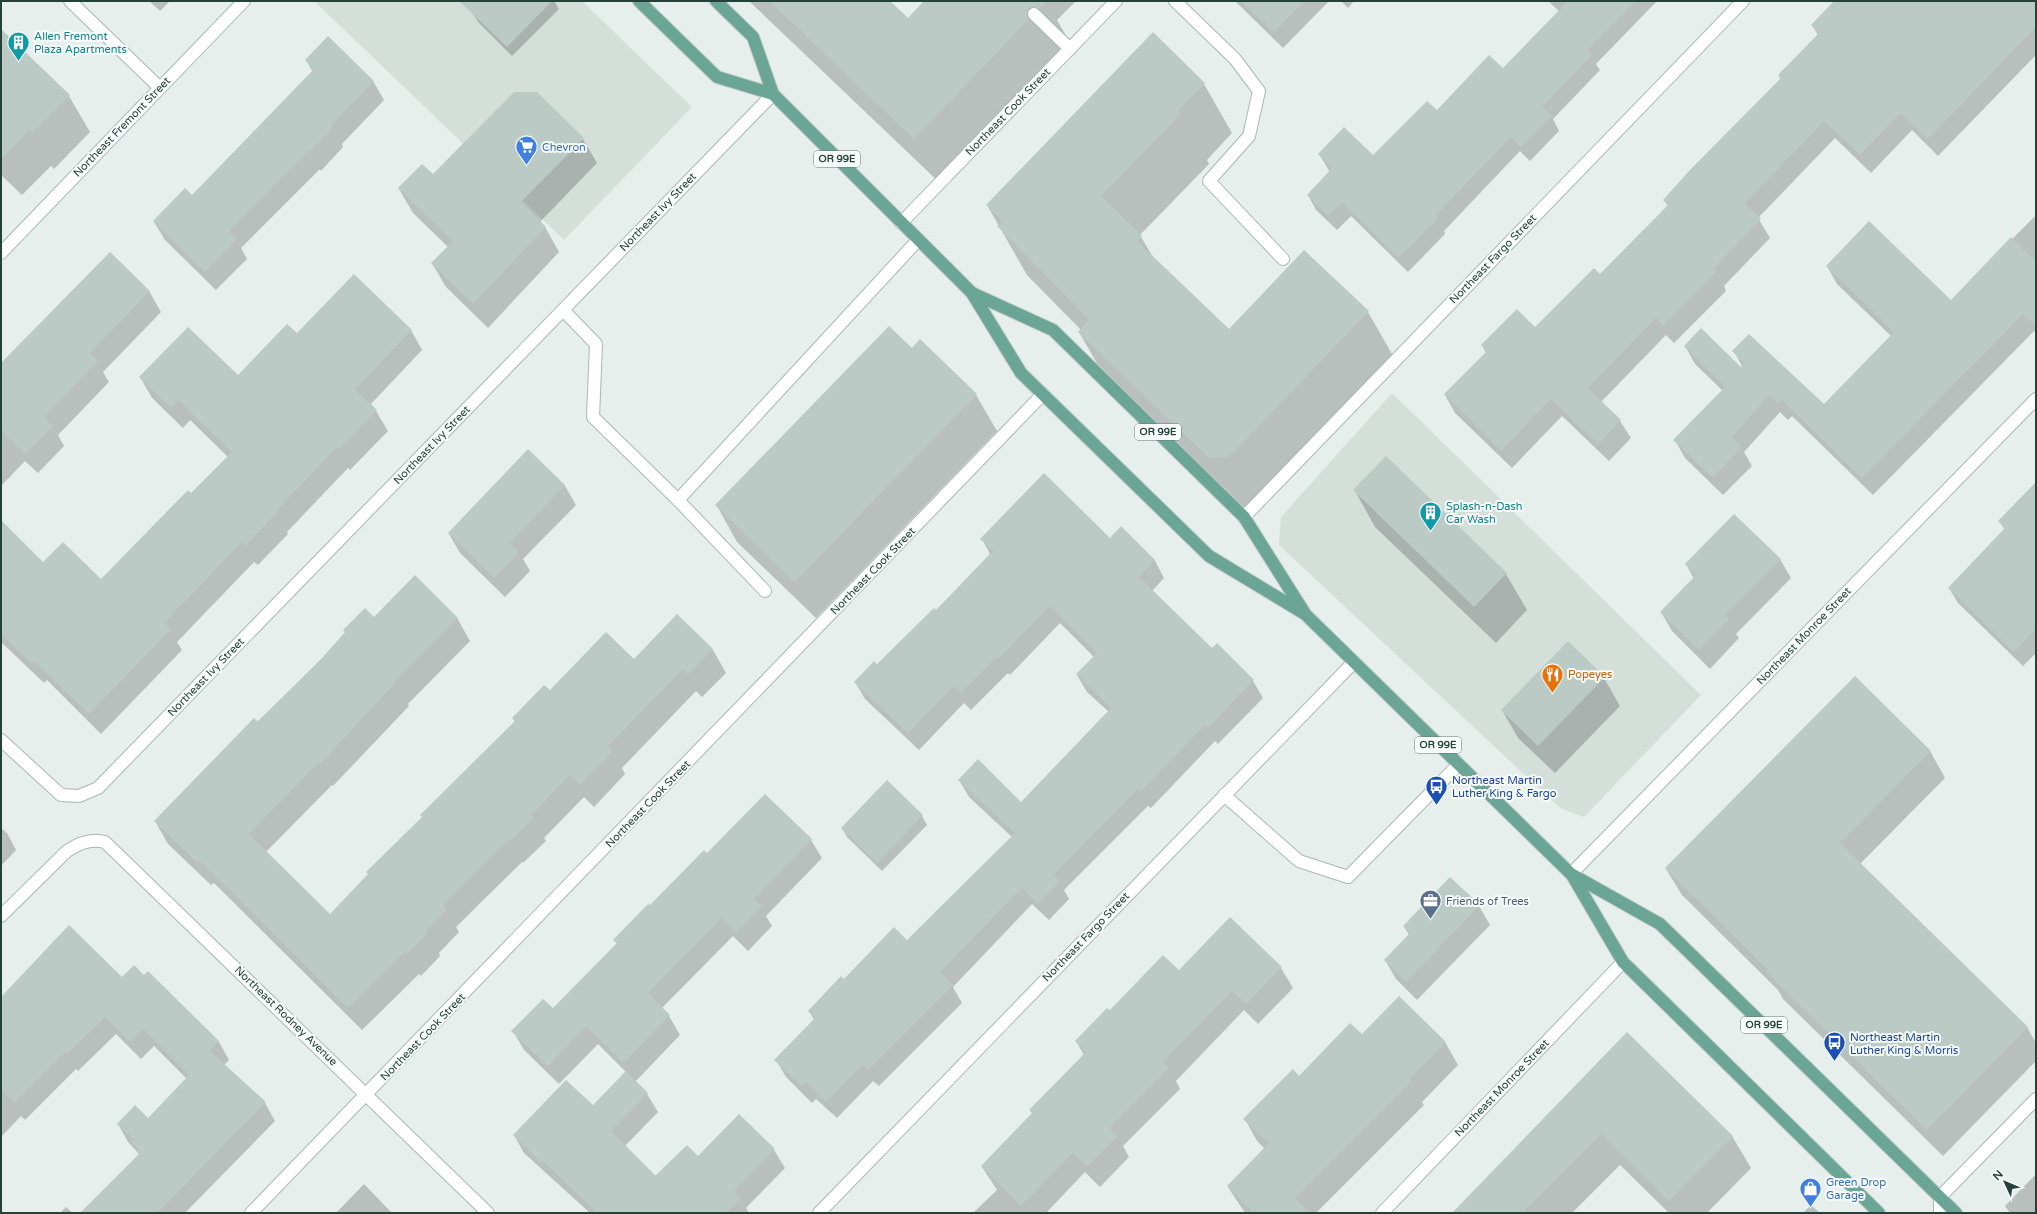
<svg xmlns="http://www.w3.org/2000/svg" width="2037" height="1214" font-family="'Varela Round',sans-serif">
	<rect width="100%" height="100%" fill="#e6efeb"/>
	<g fill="#d4dfda">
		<path d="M314,1H582L692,107L564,240Z"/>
		<path d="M1392,393L1701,695L1584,817L1560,808L1279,545L1281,517Z"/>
	</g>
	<g fill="#0003">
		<path d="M149,1H170L160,11Z"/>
		<path d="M486,1H554L559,9L512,56L479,23L473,14Z"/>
		<path d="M749,1H889L908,19L926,1H1076L1057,20L1072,46L1054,55L1052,62L941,184Z"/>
		<path d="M1235,1H1329L1283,48Z"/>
		<path d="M1341,1H1354L1348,8Z"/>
		<path d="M1548,1H1657L1596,64L1600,70L1553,119L1559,131L1530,161L1520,151L1444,231L1445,234L1408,272L1351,216L1337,230L1316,210L1308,195L1330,172L1319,154L1373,157L1437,111L1503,70L1559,11Z"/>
		<path d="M1836,1H2036V55L1938,156L1912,130L1871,173L1835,138L1758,218L1770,238L1724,286L1726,291L1674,343L1666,335L1601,402L1620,421L1631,438L1609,461L1562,416L1512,468L1455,413L1445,395L1486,353L1482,345L1535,328L1600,275L1668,206L1664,200L1781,80L1779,76L1818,35L1812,25Z"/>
		<path d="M1,30L69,96L90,132L54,169L51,166L22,195L1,175Z"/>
		<path d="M306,60L373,81L384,100L342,144L343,147L321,171L320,169L241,248L247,259L216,290L165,240L154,222L192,196L313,72Z"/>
		<path d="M1204,84L1232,133L1207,160L1209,164L1140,235L1154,259L1229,330L1368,312L1396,361L1258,506L1238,507L1107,381L1079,332L1081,330L1027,275L987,205Z"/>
		<path d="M583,139L597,163L540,222L545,227L559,252L488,328L446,287L432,263L448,247L413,213L399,189L433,176Z"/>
		<path d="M2036,215V333L2034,331L1873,495L1792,416L1788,420L1780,412L1744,452L1752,466L1723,495L1685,458L1675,440L1723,391L1695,364L1685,346L1741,368L1742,366L1734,351L1825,405L1891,336L1837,284L1827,266L1951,301Z"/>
		<path d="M149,291L161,312L103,372L109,382L58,435L64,446L38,473L25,461L1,486V371Z"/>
		<path d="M411,330L422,350L370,405L376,411L388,431L350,470L348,468L287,532L288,534L258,565L254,562L177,642L182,650L101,734L47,680L44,683L1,642V522L43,564L101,581L191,495L228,457L190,420L183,428L152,398L140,377H238L297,335Z"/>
		<path d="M912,350L976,395L997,431L816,618L737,542L717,506Z"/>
		<path d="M528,450L565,486L576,505L523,559L530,571L505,597L460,553L449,534Z"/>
		<path d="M1386,458L1506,574L1527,610L1496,643L1375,527L1355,491Z"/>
		<path d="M2036,490V653L2023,666L1958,603L1949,588L2005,530L2000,522Z"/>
		<path d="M1121,528L1155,561L1164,578L1152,591L1212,650L1217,645L1253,681L1263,698L1218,744L1215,741L1151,808L1148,806L1064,890L1069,899L1049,920L1032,904L953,987L962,1003L879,1086L873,1081L837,1118L816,1099L812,1103L786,1077L776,1060L814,1020L809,1011L844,981L907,941L1012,837L969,797L959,780L1021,803L1109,712L1087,692L1077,675L1094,657L1060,623L1010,675L1008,673L971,710L964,703L919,750L865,699L855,682L877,666L936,611L990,554L982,539H1110Z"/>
		<path d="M1780,559L1791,578L1736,634L1739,638L1710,669L1672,631L1661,612L1694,579L1686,564Z"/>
		<path d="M677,616L713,650L726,673L702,697L696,691L622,768L625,774L594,807L584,797L544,838L546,841L523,863L522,862L456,927L459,932L439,953L440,956L421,976L419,974L362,1030L214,883L211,885L168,844L155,821L324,657L346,633L344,631L374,618H457L470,641L408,704L409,706L333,786L332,785L266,852L330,915L515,722L513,718L550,691L634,660Z"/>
		<path d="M1604,678L1620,706L1555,773L1518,738L1502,710Z"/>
		<path d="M1930,751L1945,778L1860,864L2027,1027L2036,1043V1061L1943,1156L1783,999L1778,990L1682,895L1666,869Z"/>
		<path d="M922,816L927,825L882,871L847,837L842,828Z"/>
		<path d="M1,828L7,833L16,850L1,866Z"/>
		<path d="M811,840L822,858L766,916L772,926L748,951L733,936L662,1008L669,1016L680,1035L635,1082L647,1094L658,1112L625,1146L656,1177L698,1157L739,1115L774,1150L785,1168L746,1208L749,1213H590L524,1153L514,1135L593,1106L626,1072L598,1044L559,1084L524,1050L513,1031L553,1010L617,944L615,940L707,855Z"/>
		<path d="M1479,906L1490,925L1417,1000L1396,979L1385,960L1409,935L1404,926Z"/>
		<path d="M1281,968L1293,988L1258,1024L1244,1010L1176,1081L1180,1089L1123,1146L1129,1157L1100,1187L1085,1172L1046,1213H973L997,1190L982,1167L1033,1114L1084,1055L1076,1041L1110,1011L1179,971Z"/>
		<path d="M148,973L219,1042L229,1060L224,1065L265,1103L275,1121L185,1213H81L140,1155L128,1142L118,1124L148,1119L187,1079L154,1046L141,1059L116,1034L78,1071L76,1069L25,1120L21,1116L1,1137V999L122,978L144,977Z"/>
		<path d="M1627,1033L1732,1136L1751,1168L1707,1213H1669L1620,1165L1572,1213H1456Z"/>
		<path d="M1362,1035L1445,1042L1458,1065L1422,1102L1424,1105L1316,1213H1245L1228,1187L1265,1149L1257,1141L1245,1119Z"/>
		<path d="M2036,1174V1213H2010L2005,1206Z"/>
		<path d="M364,1184L391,1212L392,1213H336Z"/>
		<path d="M1811,1205L1820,1213H1803Z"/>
		<path d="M66,1207L73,1213H60Z"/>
	</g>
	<g fill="#bbcac4">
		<path d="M459,1H552L507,47Z"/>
		<path d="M769,1H890L908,18L924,1H1046L1039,9L1032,7L1028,9L1027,16L1029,19L914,139Z"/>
		<path d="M1241,1H1304L1274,32Z"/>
		<path d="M1568,1H1636L1587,50L1592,55L1542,107L1552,116L1521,147L1511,137L1435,216L1438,218L1399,258L1342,202L1328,216L1307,195L1332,168L1318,154L1344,127L1373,155L1427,101L1437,110L1489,55L1503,68Z"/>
		<path d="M1834,1H2036V27L1928,139L1901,113L1860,155L1824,121L1745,203L1761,219L1713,269L1716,272L1663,326L1656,318L1588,388L1621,420L1598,444L1551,399L1501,451L1444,394L1487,351L1481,345L1517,309L1535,327L1594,268L1600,274L1668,205L1663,200L1690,170L1781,78L1778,75L1819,33L1811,25Z"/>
		<path d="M1,29L70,95L32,133L30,130L1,159Z"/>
		<path d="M1153,32L1205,83L1178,111L1181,114L1101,196L1142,236L1137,241L1229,329L1304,250L1369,311L1229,457L1209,458L1078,332L1089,320L997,226L1002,221L986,205Z"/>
		<path d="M328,36L374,81L331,125L333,128L309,152L308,151L229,231L237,239L205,272L153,221L185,188L192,195L314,69L305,60Z"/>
		<path d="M514,92H537L584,138L521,202L546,227L473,304L431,263L453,241L398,188L422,164L433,174Z"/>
		<path d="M1869,221L1951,300L2011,237L2036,261V326L2023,314L1862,478L1781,399L1778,403L1769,395L1732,437L1742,447L1713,478L1673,440L1725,387L1684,346L1701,328L1741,367L1744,363L1732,351L1749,334L1824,404L1894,332L1826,266Z"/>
		<path d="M110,252L150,291L90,353L98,361L44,417L53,426L25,454L1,430V363Z"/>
		<path d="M354,274L412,330L355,389L377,410L338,450L336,448L276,511L277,513L245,546L242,542L164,623L171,629L89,714L34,661L32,664L1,634V520L43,562L63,542L101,579L188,490L191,493L232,452L178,400L171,408L139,377L188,327L238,375L287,324L297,333Z"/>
		<path d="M889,326L912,348L920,339L977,394L795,582L715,505Z"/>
		<path d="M528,449L565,485L510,543L519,552L494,578L448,533Z"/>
		<path d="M1386,456L1507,573L1474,607L1353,490Z"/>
		<path d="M1044,473L1110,538L1121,526L1155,560L1139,577L1212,648L1217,643L1254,680L1208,728L1205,725L1140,792L1138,789L1053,875L1060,881L1038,904L1022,888L940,972L953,985L868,1070L863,1064L826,1102L806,1082L802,1086L774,1060L815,1018L808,1011L841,976L844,979L894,927L907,940L1015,833L958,780L978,759L1021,802L1111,708L1076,674L1097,653L1050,606L999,658L997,657L961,693L954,686L908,733L854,682L874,661L877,664L934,608L936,610L993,551L980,539Z"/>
		<path d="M2036,482V629L2014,652L1948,588L2005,528L1998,521Z"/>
		<path d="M1734,514L1781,559L1725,615L1729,619L1699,650L1660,612L1696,575L1685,564Z"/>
		<path d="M415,575L458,618L395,681L396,682L320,764L318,763L249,834L330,914L368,874L366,872L422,817L420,815L515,721L512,718L544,685L550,690L606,632L634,659L677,614L713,649L688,675L683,669L608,746L613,751L580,785L570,775L531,815L534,818L510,841L508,840L443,905L447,909L426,931L428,933L407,954L405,952L348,1008L200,861L198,863L154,821L254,718L258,722L323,657L345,632L343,630L365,608L374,617Z"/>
		<path d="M1568,641L1605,677L1538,746L1501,710Z"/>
		<path d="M1855,676L1931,751L1840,843L2028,1027L1927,1130L1766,972L1768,970L1665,868Z"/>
		<path d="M887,780L923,815L877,863L841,828Z"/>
		<path d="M765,794L812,839L754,899L762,906L736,933L722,918L648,993L670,1015L624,1063L586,1026L548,1066L511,1031L543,999L553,1008L617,943L613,940L648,904L650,905L704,850L707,853Z"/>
		<path d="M1450,877L1480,905L1406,982L1384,960L1410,933L1403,926Z"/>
		<path d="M1230,917L1282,967L1246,1004L1232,991L1163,1062L1169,1068L1109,1128L1118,1136L1087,1167L1073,1153L1021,1206L981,1166L1032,1113L1029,1110L1086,1052L1075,1041L1107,1008L1110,1010L1163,955L1179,970Z"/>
		<path d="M69,925L122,977L134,965L144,975L148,971L219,1041L210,1051L266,1102L157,1213H80L139,1154L137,1153L139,1150L131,1142L134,1140L117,1124L135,1105L148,1118L189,1075L143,1029L130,1042L105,1017L67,1054L65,1052L14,1103L1,1089V997Z"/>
		<path d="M1399,996L1446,1042L1409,1080L1411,1082L1295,1198L1310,1213H1254L1227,1186L1269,1143L1243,1119L1293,1069L1299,1076L1350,1023L1362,1034Z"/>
		<path d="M1627,1032L1733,1136L1669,1201L1601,1134L1522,1213H1452Z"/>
		<path d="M626,1071L648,1093L611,1131L655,1175H656L687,1145L698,1156L739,1114L775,1149L734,1191L741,1198L726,1213H597L543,1161L542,1163L513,1135L566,1080L593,1105Z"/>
	</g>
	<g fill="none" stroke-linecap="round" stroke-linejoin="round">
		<defs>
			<g id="lane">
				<path d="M1175,1L1235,59L1259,91L1249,136L1209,181L1283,259"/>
				<path d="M1034,14L1070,49"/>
				<path d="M563,310L596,344L593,417L678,500L918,240"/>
				<path d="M678,500L765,591"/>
				<path d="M1224,795L1299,861L1348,877L1458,765"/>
			</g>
			<g id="street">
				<path d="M70,1L160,88"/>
				<path d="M901,223L1116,1"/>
				<path d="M1244,517L1743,1"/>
				<path d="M1,740L61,795L79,796L98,788L773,94"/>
				<path d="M1571,874L2036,399"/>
				<path d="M1,916L67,851C79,843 91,838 105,842L488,1213"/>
				<path d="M251,1213L1043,394"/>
				<path d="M819,1213L1354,662"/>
				<path d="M1382,1213L1623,962"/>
				<path d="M1940,1213V1197L2036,1099"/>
			</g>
			<path id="secondary" d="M1,253L244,1"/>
			<g id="primary">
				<path d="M639,1L717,77L773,94"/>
				<path d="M716,1L753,37L773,94L972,293L1021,373L1209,556L1305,614L1571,874L1660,924L1956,1213"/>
				<path d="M972,293L1053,330L1244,517L1304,612"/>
				<path d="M1572,875L1623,962L1879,1213"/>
			</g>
		</defs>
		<use href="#lane" stroke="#a8b8b2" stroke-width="14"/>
		<use href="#street" stroke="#a8b8b2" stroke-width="14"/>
		<use href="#secondary" stroke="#a4bbb3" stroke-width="14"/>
		<use href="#primary" stroke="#c2cac8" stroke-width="14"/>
		<use href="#lane" stroke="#fff" stroke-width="12"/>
		<use href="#street" stroke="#fff" stroke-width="12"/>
		<use href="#secondary" stroke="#fff" stroke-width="12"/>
		<use href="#primary" stroke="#6aa596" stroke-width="12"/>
	</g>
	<defs>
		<symbol id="building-pin" viewBox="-11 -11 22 30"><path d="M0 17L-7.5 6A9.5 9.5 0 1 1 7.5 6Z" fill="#0f9aa8" stroke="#f7fbf9"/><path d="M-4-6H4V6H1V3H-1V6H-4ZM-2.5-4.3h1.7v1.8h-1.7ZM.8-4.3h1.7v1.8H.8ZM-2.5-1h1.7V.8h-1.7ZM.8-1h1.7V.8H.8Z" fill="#fff"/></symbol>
		<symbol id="supermarket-pin" viewBox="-11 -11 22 30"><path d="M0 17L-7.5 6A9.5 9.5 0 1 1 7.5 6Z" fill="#3f7fe0" stroke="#f7fbf9"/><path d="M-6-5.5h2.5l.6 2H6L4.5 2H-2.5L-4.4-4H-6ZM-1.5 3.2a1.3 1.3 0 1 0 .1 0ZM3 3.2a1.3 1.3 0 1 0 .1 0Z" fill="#fff"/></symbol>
		<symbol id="restaurant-pin" viewBox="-11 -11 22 30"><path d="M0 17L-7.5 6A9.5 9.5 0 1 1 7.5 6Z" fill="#e8710a" stroke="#f7fbf9"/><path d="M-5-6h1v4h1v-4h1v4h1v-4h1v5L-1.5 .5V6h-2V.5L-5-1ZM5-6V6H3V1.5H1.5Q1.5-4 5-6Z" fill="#fff"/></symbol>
		<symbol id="bus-pin" viewBox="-11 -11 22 30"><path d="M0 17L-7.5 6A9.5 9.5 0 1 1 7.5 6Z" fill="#1a4fb4" stroke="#f7fbf9"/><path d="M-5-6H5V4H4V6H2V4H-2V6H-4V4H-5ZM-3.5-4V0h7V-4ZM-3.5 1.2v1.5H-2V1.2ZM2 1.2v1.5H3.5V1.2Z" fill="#fff"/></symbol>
		<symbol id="office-pin" viewBox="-11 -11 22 30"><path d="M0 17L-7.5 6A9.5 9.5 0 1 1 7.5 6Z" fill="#5c6f8a" stroke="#f7fbf9"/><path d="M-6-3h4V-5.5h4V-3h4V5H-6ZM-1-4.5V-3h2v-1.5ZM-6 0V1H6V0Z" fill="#fff"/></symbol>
		<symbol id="shop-pin" viewBox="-11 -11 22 30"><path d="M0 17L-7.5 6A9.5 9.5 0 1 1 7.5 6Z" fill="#3f7fe0" stroke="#f7fbf9"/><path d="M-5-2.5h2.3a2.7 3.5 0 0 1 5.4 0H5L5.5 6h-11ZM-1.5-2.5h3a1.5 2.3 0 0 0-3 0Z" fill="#fff"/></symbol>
	</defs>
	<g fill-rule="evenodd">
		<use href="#building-pin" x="6" y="30" width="25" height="34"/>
		<use href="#supermarket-pin" x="514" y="134" width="25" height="34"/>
		<use href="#building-pin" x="1418" y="500" width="25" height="34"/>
		<use href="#restaurant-pin" x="1540" y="662" width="25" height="34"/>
		<use href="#bus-pin" x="1424" y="774" width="25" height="34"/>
		<use href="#office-pin" x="1418" y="888" width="25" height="34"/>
		<use href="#bus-pin" x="1822" y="1030" width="25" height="34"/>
		<use href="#shop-pin" x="1798" y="1176" width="25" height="34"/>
	</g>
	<g text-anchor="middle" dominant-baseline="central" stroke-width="4" stroke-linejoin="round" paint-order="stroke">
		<g fill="#f7fbf9" stroke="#637a73" stroke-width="1">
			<rect x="814" y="151" width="46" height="16" rx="3"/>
			<rect x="1135" y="424" width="46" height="16" rx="3"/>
			<rect x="1415" y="737" width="46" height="16" rx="3"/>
			<rect x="1741" y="1017" width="46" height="16" rx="3"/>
		</g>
		<g font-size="10" font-weight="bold" fill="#24423a">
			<text x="837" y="159">OR 99E</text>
			<text x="1158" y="432">OR 99E</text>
			<text x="1438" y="745">OR 99E</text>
			<text x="1764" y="1025">OR 99E</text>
		</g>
		<g font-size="11" fill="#0d838f" stroke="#f7fbf9" text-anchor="start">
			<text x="34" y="36">Allen Fremont<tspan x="34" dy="13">Plaza Apartments</tspan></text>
			<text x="1446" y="506">Splash-n-Dash<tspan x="1446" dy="13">Car Wash</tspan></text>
		</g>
		<g font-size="11" fill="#24423a" stroke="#f7fbf9">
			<text transform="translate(1008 112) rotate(-46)">Northeast Cook Street</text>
			<text transform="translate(122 127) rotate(-46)">Northeast Fremont Street</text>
			<text transform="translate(658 212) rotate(-46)">Northeast Ivy Street</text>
			<text transform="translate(1493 259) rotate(-46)">Northeast Fargo Street</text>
			<text transform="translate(432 445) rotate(-46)">Northeast Ivy Street</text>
			<text transform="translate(873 571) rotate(-46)">Northeast Cook Street</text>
			<text transform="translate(1804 636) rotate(-46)">Northeast Monroe Street</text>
			<text transform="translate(206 677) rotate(-46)">Northeast Ivy Street</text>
			<text transform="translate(648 804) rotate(-46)">Northeast Cook Street</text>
			<text transform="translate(1086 937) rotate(-46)">Northeast Fargo Street</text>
			<text transform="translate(286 1016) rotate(44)">Northeast Rodney Avenue</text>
			<text transform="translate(423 1037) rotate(-46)">Northeast Cook Street</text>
			<text transform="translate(1502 1088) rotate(-46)">Northeast Monroe Street</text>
		</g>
		<g font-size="11" fill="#366cbe" stroke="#f7fbf9" text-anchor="start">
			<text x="542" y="147">Chevron</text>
			<text x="1826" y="1182">Green Drop<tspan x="1826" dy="13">Garage</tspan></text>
		</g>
		<g font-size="11" fill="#c56008" stroke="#f7fbf9" text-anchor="start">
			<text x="1568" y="674">Popeyes</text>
		</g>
		<g font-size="11" fill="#164399" stroke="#f7fbf9" text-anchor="start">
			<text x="1452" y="780">Northeast Martin<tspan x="1452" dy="13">Luther King &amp; Fargo</tspan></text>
			<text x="1850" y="1037">Northeast Martin<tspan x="1850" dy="13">Luther King &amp; Morris</tspan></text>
		</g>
		<g font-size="11" fill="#4e5e75" stroke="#f7fbf9" text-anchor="start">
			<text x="1446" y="901">Friends of Trees</text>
		</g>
	</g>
	<rect width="2037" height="1214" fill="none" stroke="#24423a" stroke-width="4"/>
	<g transform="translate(2005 1182) rotate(314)" stroke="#f7fbf9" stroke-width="3" paint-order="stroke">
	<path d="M0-3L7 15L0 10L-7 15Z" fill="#24423a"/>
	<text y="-6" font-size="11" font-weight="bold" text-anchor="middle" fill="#24423a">N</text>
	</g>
</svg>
